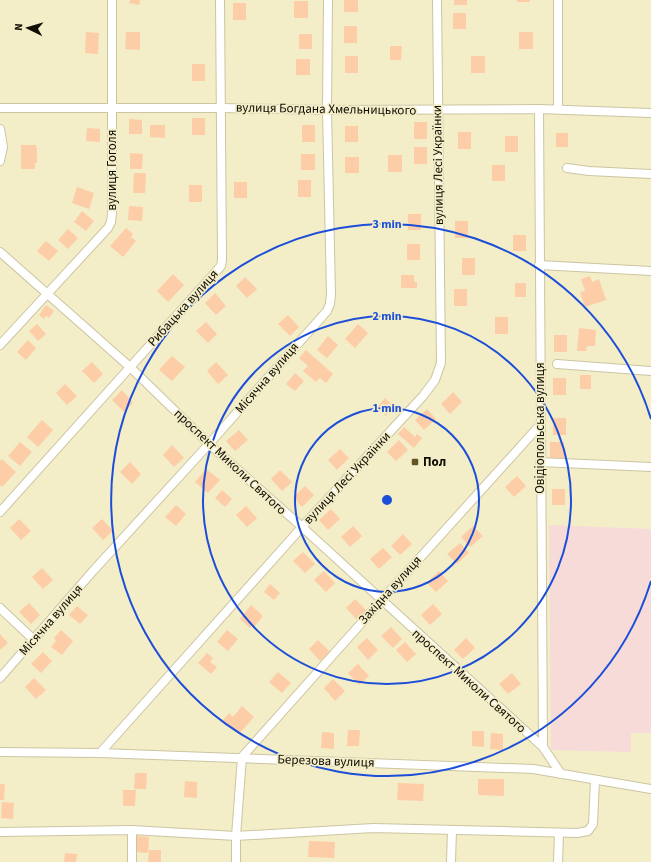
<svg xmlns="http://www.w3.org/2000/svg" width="651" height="862" font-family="'Source Sans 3',sans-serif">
	<rect width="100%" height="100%" fill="#f3edc8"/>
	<path fill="#f6dbd9" d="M549,525L651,529V733H631V752L551,750Z"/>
	<g fill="#fdcda7">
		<path d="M130,0H140L139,5L129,3Z"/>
		<rect x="344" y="0" width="14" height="12"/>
		<rect x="454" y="0" width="13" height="5"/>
		<rect x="517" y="0" width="13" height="2"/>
		<rect x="294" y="1" width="14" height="17"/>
		<rect x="233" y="3" width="13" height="17"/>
		<rect x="453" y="13" width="13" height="16"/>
		<rect x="344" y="26" width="13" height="17"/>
		<path d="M86,32L99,33L98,54L85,53Z"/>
		<path d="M126,32H140V50L125,49Z"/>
		<rect x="519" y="32" width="14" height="17"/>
		<rect x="299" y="34" width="13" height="15"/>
		<path d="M390,46H402L401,60H390Z"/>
		<rect x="345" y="56" width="13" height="17"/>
		<rect x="471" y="56" width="14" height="17"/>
		<rect x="296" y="59" width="14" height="16"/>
		<rect x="192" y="64" width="13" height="17"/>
		<rect x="192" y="118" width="13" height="17"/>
		<path d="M129,119L142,120V134H129Z"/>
		<rect x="414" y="122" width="13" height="17"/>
		<path d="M150,125H165V138L150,137Z"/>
		<rect x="302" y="125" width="13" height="17"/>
		<rect x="345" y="126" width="13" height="16"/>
		<path d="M87,128L100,129V142L86,141Z"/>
		<rect x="458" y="132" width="13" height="17"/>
		<rect x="556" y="133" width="12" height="14"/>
		<rect x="505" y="136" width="13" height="16"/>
		<path d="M21,145H36V147L37,148V163H35V169H21Z"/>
		<rect x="414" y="147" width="13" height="17"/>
		<path d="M130,153L143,154L142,169H130Z"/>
		<rect x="301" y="154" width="14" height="16"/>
		<rect x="388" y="155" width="14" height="17"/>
		<rect x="345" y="157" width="14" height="16"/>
		<rect x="492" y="165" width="13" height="16"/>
		<path d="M134,173H146L145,193H133Z"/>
		<rect x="298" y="180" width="13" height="17"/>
		<rect x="234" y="182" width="13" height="16"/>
		<rect x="189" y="185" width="13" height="17"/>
		<path d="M77,187L94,193L89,209L72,203Z"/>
		<path d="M129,206L143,207L142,221L128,220Z"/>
		<path d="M82,211L94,221L86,231L74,222Z"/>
		<rect x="408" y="214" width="13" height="16"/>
		<rect x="455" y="221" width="13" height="17"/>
		<path d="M126,228L133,234L131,237L136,241L123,257L110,246Z"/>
		<path d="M68,229L78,238L68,249L58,240Z"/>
		<rect x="513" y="235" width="13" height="16"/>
		<path d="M46,241L58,251L49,261L37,251Z"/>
		<rect x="407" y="244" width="13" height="16"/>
		<rect x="462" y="258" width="13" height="17"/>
		<path d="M173,274L184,285L168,302L157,291Z"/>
		<path d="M401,275H414V282H417V288H401Z"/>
		<path d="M590,276L592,282L599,279L606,300L585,307L580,292L585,291L581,279Z"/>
		<path d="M245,277L257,289L247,298L236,286Z"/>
		<rect x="515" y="283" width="11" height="14"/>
		<rect x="454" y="289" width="13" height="17"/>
		<path d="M215,293L226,306L216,315L205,303Z"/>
		<path d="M46,305L54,311L49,318L46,316L44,319L39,315Z"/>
		<path d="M288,315L299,327L290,336L278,324Z"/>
		<rect x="495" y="317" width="13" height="17"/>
		<path d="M206,322L217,334L208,343L196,331Z"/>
		<path d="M37,324L46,334L38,341L29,331Z"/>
		<path d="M358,324L368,333L355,348L345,339Z"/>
		<path d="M579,328L596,330L595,346H587L586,351H577Z"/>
		<rect x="554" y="335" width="13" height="17"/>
		<path d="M328,336L338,345L327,358L317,350Z"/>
		<path d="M28,340L36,348L26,360L17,352Z"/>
		<path d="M306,350L333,374L326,383L320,378L316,382L303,371L308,366L299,358Z"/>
		<path d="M172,356L185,367L172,381L159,370Z"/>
		<path d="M92,362L103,374L94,383L82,371Z"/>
		<path d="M216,362L228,375L218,384L207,371Z"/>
		<path d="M295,373L304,381L295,391L286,384Z"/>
		<rect x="580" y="375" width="11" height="14"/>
		<rect x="553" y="378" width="13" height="17"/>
		<path d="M65,384L77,396L67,405L56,393Z"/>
		<path d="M122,390L133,403L124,412L112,400Z"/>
		<path d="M453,392L462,402L450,414L441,404Z"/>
		<path d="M385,398L394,407L386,416L377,407Z"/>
		<path d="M427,409L436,419L424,430L415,420Z"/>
		<rect x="553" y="418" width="13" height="17"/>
		<path d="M42,420L53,430L38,447L27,437Z"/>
		<path d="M404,427L415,437L417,434L422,438L414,448L398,434Z"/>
		<path d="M239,430L248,440L235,451L226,441Z"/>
		<path d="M399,440L408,450L396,461L387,452Z"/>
		<path d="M20,442L32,452L20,466L8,456Z"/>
		<rect x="550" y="442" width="14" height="16"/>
		<path d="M172,445L184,458L174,467L163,455Z"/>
		<path d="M340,449L349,458L337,470L328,460Z"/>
		<path d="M2,459L16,472L2,487L0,485V461Z"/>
		<path d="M130,462L141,474L132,484L120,472Z"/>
		<path d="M206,469L220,480L208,493L195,482Z"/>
		<path d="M280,470L292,482L282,491L271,479Z"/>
		<path d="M517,476L526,486L514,497L505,487Z"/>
		<path d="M305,486L314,495L302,507L293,497Z"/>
		<rect x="552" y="489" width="13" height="16"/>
		<path d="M222,490L232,499L225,507L215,498Z"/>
		<path d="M176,505L186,514L176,526L165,517Z"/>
		<path d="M246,506L257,518L247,527L236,515Z"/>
		<path d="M331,509L340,519L328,530L319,520Z"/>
		<path d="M19,519L31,531L21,540L10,528Z"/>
		<path d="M102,519L113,531L103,540L92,528Z"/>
		<path d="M353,526L362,536L350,547L341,537Z"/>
		<path d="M473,526L483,536L470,547L461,537Z"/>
		<path d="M403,534L412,544L400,555L391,546Z"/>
		<path d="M460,543L469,553L457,564L447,554Z"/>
		<path d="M383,548L392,557L379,569L370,559Z"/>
		<path d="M303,552L315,564L305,573L293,561Z"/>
		<path d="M42,568L53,580L43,589L32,577Z"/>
		<path d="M324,571L335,583L326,592L314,580Z"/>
		<path d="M439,571L448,581L436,592L427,583Z"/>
		<path d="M270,584L280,593L274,600L264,592Z"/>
		<path d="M355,599L367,611L357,620L346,608Z"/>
		<path d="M29,603L40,615L31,624L19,612Z"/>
		<path d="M433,604L442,614L430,625L421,615Z"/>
		<path d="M251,605L263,616L254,627L252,625L250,628L240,619Z"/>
		<path d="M77,606L88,615L80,624L69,615Z"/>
		<path d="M391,627L402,639L393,648L381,636Z"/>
		<path d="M61,630L73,641L62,655L51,647L56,641L54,638Z"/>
		<path d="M227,630L238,639L228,651L217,642Z"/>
		<path d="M0,634L8,643L0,650Z"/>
		<path d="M367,638L378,650L368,660L357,647Z"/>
		<path d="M466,638L475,648L463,659L454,650Z"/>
		<path d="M318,640L330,652L320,661L309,649Z"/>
		<path d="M405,642L416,654L407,662L396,650Z"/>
		<path d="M43,652L52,661L41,673L31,664Z"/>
		<path d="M207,653L213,658L210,662L217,667L211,674L198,663Z"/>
		<path d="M358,664L369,676L359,685L348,673Z"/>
		<path d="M278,672L291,683L282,693L269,682Z"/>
		<path d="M512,673L521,684L508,694L499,684Z"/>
		<path d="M34,678L46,690L36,699L25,687Z"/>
		<path d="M333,679L345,691L335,701L324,688Z"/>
		<path d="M242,706L254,717L239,734L223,720L229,713L233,717Z"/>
		<path d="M348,730H360L359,746H347Z"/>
		<path d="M472,731H484V747L472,746Z"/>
		<path d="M322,732L334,733V749L321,748Z"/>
		<path d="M491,733L503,734V750L490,749Z"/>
		<path d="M135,773H147L146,789H134Z"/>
		<path d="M478,779H504V796L478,795Z"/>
		<path d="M185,781L197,782V798L184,797Z"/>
		<path d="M398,783L424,784L423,801L397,800Z"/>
		<path d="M0,784H5L4,800H0Z"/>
		<path d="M123,790H136L135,806H123Z"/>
		<path d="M2,802L14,803L13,819L1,818Z"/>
		<path d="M136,836L149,837L148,853L136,852Z"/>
		<path d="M309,841L335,842L334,858L308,857Z"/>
		<path d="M149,850H161V862H148Z"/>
		<path d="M65,853L77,854L76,862H64Z"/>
	</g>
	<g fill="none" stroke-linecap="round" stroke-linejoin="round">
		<defs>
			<g id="minor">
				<path d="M558,0V109"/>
				<path d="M0,108H222L327,110L539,109L651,113"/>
				<path d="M539,109L543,747"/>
				<path d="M0,129L3,147L0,161"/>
				<path d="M567,168L589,171L651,174"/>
				<path d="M0,252L130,367L209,444L302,527L543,747L561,774"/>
				<path d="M539,265L651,271"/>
				<path d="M0,345L108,228L111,222L112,214V0"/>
				<path d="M557,364L651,371"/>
				<path d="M540,462L651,467"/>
				<path d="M0,512L221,266L222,260L220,0"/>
				<path d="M0,608L34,640"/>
				<path d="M0,678L93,571L209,444L327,311L330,304L331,294L327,110L328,0"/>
				<path d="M0,752L100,753L533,769L651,789"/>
				<path d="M100,753L302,527L423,396L435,380L441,363L437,0"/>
				<path d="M0,832L132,830L236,836L373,828L577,833L588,831L593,824L595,780"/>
				<path d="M132,862V830"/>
				<path d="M236,862V836L242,757L381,601L540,425"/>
				<path d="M451,862L452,830"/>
				<path d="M558,862L559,833"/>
			</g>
		</defs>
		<use href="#minor" stroke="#ccc5a2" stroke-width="10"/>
		<use href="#minor" stroke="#fff" stroke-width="8"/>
	</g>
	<g fill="none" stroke="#1d4ed8" stroke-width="2">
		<circle cx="387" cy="500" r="92"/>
		<circle cx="387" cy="500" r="184"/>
		<path d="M651 581A276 276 0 1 1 651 419"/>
	</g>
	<rect fill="#625521" stroke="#f3edc8" stroke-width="1.5" x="411" y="458" width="8" height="8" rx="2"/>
	<g text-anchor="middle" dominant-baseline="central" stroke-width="3.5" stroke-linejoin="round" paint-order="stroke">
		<g font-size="13" fill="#100d03" stroke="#f3edc8">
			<text transform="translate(326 109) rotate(1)">вулиця Богдана Хмельницького</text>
			<text transform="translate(438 165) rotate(-91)">вулиця Лесі Українки</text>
			<text transform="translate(112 170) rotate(-90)">вулиця Гоголя</text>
			<text transform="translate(183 308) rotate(-48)">Рибацька вулиця</text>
			<text transform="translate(267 378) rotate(-49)">Місячна вулиця</text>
			<text transform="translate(540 428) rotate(-90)">Овідіопольська вулиця</text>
			<text transform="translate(230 462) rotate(43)">проспект Миколи Святого</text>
			<text transform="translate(347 478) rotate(-47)">вулиця Лесі Українки</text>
			<text transform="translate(390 590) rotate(-48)">Західна вулиця</text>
			<text transform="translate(51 620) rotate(-49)">Місячна вулиця</text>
			<text transform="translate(469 681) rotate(42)">проспект Миколи Святого</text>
			<text transform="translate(326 761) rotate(2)">Березова вулиця</text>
		</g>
		<g font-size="13" font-weight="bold" fill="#100d03" stroke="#f3edc8" text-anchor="start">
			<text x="423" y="462">Пол</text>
		</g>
	</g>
	<circle cx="387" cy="500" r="6" fill="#1d4ed8" stroke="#f3edc8" stroke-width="2"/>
	<g font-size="12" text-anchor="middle" font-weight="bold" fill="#1d4ed8" stroke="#f3edc8" stroke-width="3.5" stroke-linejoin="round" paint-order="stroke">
		<text x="387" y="228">3 min</text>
		<text x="387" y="320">2 min</text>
		<text x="387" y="412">1 min</text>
	</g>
	<g transform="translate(28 28) rotate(275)" stroke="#f3edc8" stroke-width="3" paint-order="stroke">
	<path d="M0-3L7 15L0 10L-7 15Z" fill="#100d03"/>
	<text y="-6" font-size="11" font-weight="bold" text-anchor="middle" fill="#100d03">N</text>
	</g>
</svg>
